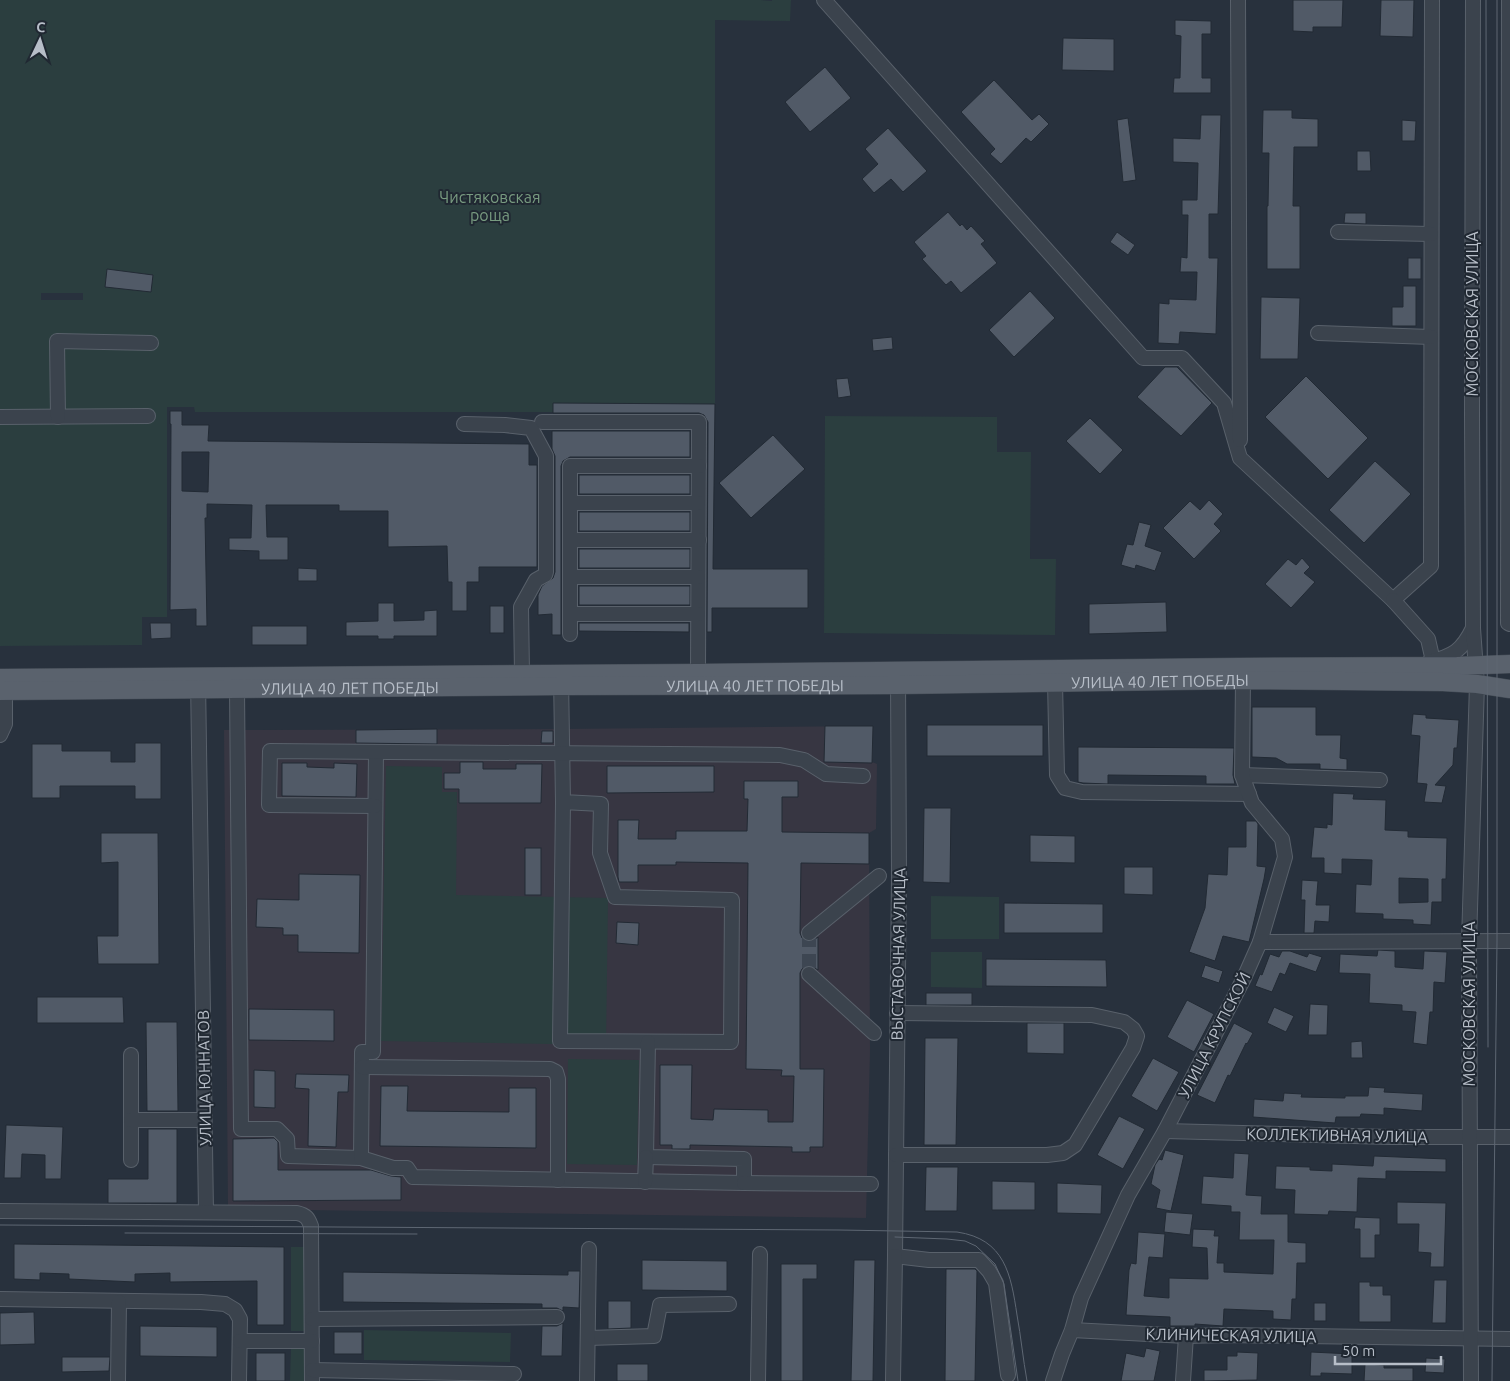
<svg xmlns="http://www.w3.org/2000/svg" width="1510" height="1381" font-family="Ubuntu,sans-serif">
	<rect width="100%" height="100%" fill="#28313d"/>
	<path fill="#373642" d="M873,726L872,762L877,764L876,829L869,833L870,1051L866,1218L228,1209L224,730L562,729Z"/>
	<g fill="#2b3e3f" fill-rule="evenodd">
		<path d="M0,0H760L772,1V0H791L790,21L715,20V404L553,403V412H195L194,407H167V617H142V645L0,646ZM108,270L153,275L151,292L105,287ZM41,293H83V300H41Z"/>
		<path d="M825,416L997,417V452H1031L1030,559H1056L1055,635L824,633Z"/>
		<path d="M386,766L442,767V792H457L456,895L608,898L606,1045L381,1041Z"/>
		<path d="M931,896L999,897V939H931Z"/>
		<path d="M931,952H982V988L931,987Z"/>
		<path d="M568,1059L639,1060L637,1165L567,1164Z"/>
		<rect x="291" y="1247" width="13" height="84"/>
		<path d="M364,1330L511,1333L510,1362L364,1360Z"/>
		<path d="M291,1348H304V1381H290Z"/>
	</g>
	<g fill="#515a67" stroke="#222a34" fill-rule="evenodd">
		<path d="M1293,0H1343L1342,27H1313V32L1293,31Z"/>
		<path d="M1381,0H1414L1413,37L1380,36Z"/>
		<path d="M1175,20L1211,21V34H1202V78H1211V93H1173L1174,78H1180L1181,36L1175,35Z"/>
		<path d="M1063,38L1114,39V71L1062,70Z"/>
		<path d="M825,67L851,98L810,132L785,102Z"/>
		<path d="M994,80L1032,120L1039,114L1049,124L1031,142L1026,138L1001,164L990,154L995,149L961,112Z"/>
		<path d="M1263,110H1292V118L1318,119V147H1294L1293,206H1300V269H1267V206H1268L1269,153H1262Z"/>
		<path d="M1201,115H1221L1218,214H1209V258H1218L1216,334L1180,332L1179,344L1158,343L1159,303L1169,304V299L1196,300L1197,272H1180L1181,257L1187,258L1188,215H1182V200H1197L1198,163L1173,162V138L1200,139Z"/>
		<path d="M1128,118L1136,180L1123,182L1117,120Z"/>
		<path d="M1402,120L1416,121L1415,141H1402Z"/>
		<path d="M888,128L927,171L903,192L891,179L874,193L862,179L878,164L865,149Z"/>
		<path d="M1357,151H1370L1371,171H1357Z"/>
		<path d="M948,212L960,226L962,224L967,230L971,226L985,241L981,244L997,263L961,293L951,281L946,285L922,259L926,256L914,242Z"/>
		<path d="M1345,213H1366V224L1344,223Z"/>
		<path d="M1117,232L1135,245L1128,255L1110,242Z"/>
		<rect x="1408" y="258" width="13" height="21"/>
		<path d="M107,269L153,275L151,292L105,287Z"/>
		<path d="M1403,286H1416V326H1392V307H1403Z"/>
		<path d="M1030,291L1055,318L1014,357L989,330Z"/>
		<path d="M1261,297L1300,298L1298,359H1260Z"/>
		<path d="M892,337L893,349L873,351L872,339Z"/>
		<path d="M1165,367H1177L1212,403L1181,436L1137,397Z"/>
		<path d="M1306,376L1368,438L1328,479L1265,417Z"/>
		<path d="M848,378L851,396L838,398L836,379Z"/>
		<path d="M553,403L715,404L713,569H808V608H712V632H707L708,422L704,415L699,413H553Z"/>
		<path d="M170,411H182V425H209L208,441L529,444V465H537V567H479V582H467V611H452V582H448L447,546L388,547V511H339V505H266L267,537H288V560H259V551L229,550V538H251L252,505L207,504V518H205L207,626H196V609L170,610L171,424H170ZM182,452H209L208,492L182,491Z"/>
		<path d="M1090,418L1123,450L1100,474L1066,441Z"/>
		<path d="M552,431H690V457H570L563,461L561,466V635H552V614L538,615V595L542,586L553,578L555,572V456L552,449Z"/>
		<path d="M773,435L805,469L751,518L719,483Z"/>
		<path d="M1375,461L1411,494L1364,543L1329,510Z"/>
		<rect x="579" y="475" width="111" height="19"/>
		<path d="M1209,500L1223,514L1214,524L1221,531L1194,559L1163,528L1190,501L1200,510Z"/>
		<rect x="579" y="512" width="111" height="19"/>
		<path d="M1139,522L1151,525L1145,546L1162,552L1155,571L1136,565L1135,569L1121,565L1127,544L1133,545Z"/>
		<rect x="579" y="549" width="111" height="19"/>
		<path d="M1302,558L1310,567L1304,573L1315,582L1291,608L1265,584L1288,559L1296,565Z"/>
		<path d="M298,568L317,569V581H298Z"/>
		<rect x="579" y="586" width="111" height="19"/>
		<path d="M1166,602L1167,632L1089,634V604Z"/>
		<path d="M378,603H394V621L424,620V611L437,610V636H394V639H378V636H346V622L378,621Z"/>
		<rect x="490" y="606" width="14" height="27"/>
		<path d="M150,623H171V638L151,639Z"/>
		<path d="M579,623H689V632L579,631Z"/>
		<rect x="252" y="626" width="55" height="19"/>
		<path d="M1252,707H1316V735H1341L1340,758L1347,759V770L1320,769V764H1287L1276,758L1252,757Z"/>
		<path d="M1413,714L1426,715V718L1459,720L1457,748H1454L1453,765L1435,785L1446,786L1442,803L1424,802L1427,784L1417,783L1420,736L1411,735Z"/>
		<rect x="927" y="725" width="116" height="31"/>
		<path d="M825,726H873L872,763L824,762Z"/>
		<path d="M437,729V744L356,743V730Z"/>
		<path d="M542,731H553V743H541Z"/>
		<path d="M135,743H161V799H135V786H60V798H32V744H62V751H111V762H135Z"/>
		<path d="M1078,747L1234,748L1233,775L1235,784H1206V776L1108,775V784L1083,783L1078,782Z"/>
		<path d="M460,762H483V769H516V764H542L541,803H459V789H444V773H460Z"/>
		<path d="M282,763H307V767L334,768V763L357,764L356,797L282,796Z"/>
		<path d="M607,766H714V792L607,793Z"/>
		<path d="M744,781H798V797H782V832L869,833V864L801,863L800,933L802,938L806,941L811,942L818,937V970L811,966H807L802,969L800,973V1069H824L823,1147H810V1152H792V1147L690,1145V1149H672V1145H660V1065H692L691,1119L713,1120L714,1109L768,1110V1122H793L794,1076H781L782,1070L746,1069L748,863L676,862V865H638V882H619L618,877V820H639L638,839H676V831H747L748,799H744Z"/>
		<path d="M1333,793L1354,794L1353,799L1386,800L1385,830L1408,831V837L1447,838L1446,879H1442V902H1432L1431,925L1413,924V920L1383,919V914L1355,913L1356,884L1371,885L1372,860L1342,859V874L1324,873V858H1311L1314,827L1327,828V824L1332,825ZM1399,878L1428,879V902L1399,903Z"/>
		<path d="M924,808H951L950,883L923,882Z"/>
		<path d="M1246,821H1256L1258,824L1257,866L1266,867L1264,879L1249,942L1223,936L1215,961L1189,952L1205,908L1208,874L1227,875L1228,847H1246Z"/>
		<path d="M101,833H158L159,964H98L97,936H118V862L101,863Z"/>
		<path d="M1030,835L1075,836V863L1030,862Z"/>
		<rect x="525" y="848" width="16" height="47"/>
		<path d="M1124,867H1153V895L1124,894Z"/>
		<path d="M299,874L360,875L359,953L298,952V935H283V928L256,927L257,899L299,900Z"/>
		<path d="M1302,880L1318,881L1316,905H1330L1329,922L1315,921L1314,933H1304L1305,900H1301Z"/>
		<path d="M1004,903L1103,904V933H1004Z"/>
		<path d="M617,922L639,923L638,945L616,943Z"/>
		<path d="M1378,950L1395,951V967L1423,969L1424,951L1447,952L1445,983L1434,982L1433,1012H1430L1427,1045L1413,1043L1416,1012L1402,1011V1005L1369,1003L1370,974L1339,973L1340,954L1377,956Z"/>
		<path d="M1282,951H1290L1307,957L1309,953L1322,957L1316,972L1290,963L1285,975L1280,973L1272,992L1255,986L1260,974L1262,975L1270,954L1279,957Z"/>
		<path d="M986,959L1106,960L1107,987L986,986Z"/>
		<path d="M1205,965L1223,971L1219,983L1201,977Z"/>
		<rect x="926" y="993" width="46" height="12"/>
		<path d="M37,997H123L124,1023H37Z"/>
		<path d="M1187,1000L1214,1014L1194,1052L1167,1037Z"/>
		<path d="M1310,1004L1328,1005L1327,1035H1308Z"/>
		<path d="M1274,1007L1294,1016L1286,1032L1267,1023Z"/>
		<path d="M249,1009L334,1010V1041L249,1040Z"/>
		<path d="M146,1022H177L178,1111H147Z"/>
		<path d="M1027,1023H1064V1054L1027,1053Z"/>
		<path d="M1234,1023L1253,1033L1247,1044L1246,1043L1230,1076L1228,1075L1215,1103L1197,1095Z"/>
		<path d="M925,1038H958L956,1145H924Z"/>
		<path d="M1362,1041L1363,1058H1351V1042Z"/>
		<path d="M1153,1058L1179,1072L1157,1111L1131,1096Z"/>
		<path d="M254,1070L275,1071V1108L254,1107Z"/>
		<path d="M296,1074L349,1075L348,1092H338L336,1147L308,1146L309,1089L295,1088Z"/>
		<path d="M381,1086H408L407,1111L509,1112V1088H536V1148L380,1146Z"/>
		<path d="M1369,1087L1385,1088L1384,1092L1423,1094L1422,1111L1384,1108V1115L1361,1114L1360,1117H1336L1335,1123L1253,1117L1254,1099L1283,1101L1284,1093L1302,1094L1301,1097L1345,1098V1096H1368Z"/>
		<path d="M1119,1116L1145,1129L1123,1169L1097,1155Z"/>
		<path d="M6,1125L63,1127L61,1179H45V1155L22,1154L21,1178H4Z"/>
		<path d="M148,1129H177V1203H108V1179H148Z"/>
		<path d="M274,1138L278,1142V1170H371L391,1176L401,1177V1200L233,1201V1139Z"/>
		<path d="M1165,1150L1184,1155L1171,1211L1156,1208L1160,1190L1151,1184L1155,1165L1159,1159L1162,1160Z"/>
		<path d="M1234,1153L1249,1154L1246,1195L1262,1196L1261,1214H1288V1242L1306,1243V1263H1297L1296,1299H1292L1291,1320L1273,1319V1311L1224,1309L1223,1326L1195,1324V1326H1170V1317L1126,1315L1129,1270L1131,1263L1136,1264L1138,1232L1165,1234L1163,1258L1149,1257L1144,1296L1169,1298V1278L1208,1279L1207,1248L1192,1247L1193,1229L1215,1230L1214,1236H1219L1217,1263H1224V1272L1273,1274L1274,1240H1239L1240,1212H1231V1206L1201,1204L1203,1176L1233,1178Z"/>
		<path d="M1374,1156L1446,1159V1172L1386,1171V1179L1358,1178L1357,1212L1329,1211L1328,1215L1294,1214L1295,1190L1275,1189L1276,1166L1310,1167V1170L1332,1171V1164L1373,1166Z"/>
		<path d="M926,1167H958L957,1211H925Z"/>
		<path d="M992,1181L1035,1182V1210H992Z"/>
		<path d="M1057,1183L1102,1185L1101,1214L1057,1213Z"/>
		<path d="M1397,1202L1446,1203L1444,1267H1430L1431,1253L1418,1252L1419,1224H1397Z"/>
		<path d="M1166,1212L1193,1214L1190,1235L1164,1232Z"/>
		<path d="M1355,1217L1380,1218V1235H1375V1258H1360V1229H1354Z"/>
		<path d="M14,1244L284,1247V1325H257V1281L170,1282V1273L135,1274V1282L69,1279V1274L40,1273V1280L14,1279Z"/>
		<path d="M642,1260L727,1261V1291L642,1290Z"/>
		<path d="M854,1260H875L873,1381H851Z"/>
		<path d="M781,1264H817V1279H803V1381H781Z"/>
		<path d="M946,1269H975L977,1271L975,1381H945Z"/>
		<path d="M568,1271H580L579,1308L563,1307V1311L557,1308H542V1304L343,1302V1272L568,1275Z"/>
		<path d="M1434,1280H1447L1446,1323H1432Z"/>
		<path d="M1359,1282H1370V1286H1383V1295H1391V1322H1359Z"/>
		<path d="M608,1301H631V1328L608,1329Z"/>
		<rect x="1314" y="1303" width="12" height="18"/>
		<path d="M34,1312L35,1344L0,1345V1313Z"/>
		<path d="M563,1323L562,1356H541L542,1326H557Z"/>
		<path d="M140,1326L217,1327V1357L140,1356Z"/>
		<rect x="334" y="1332" width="28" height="22"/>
		<path d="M1146,1348L1160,1351L1154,1381H1121L1126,1353L1144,1357Z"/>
		<path d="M1237,1352L1258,1353L1257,1380L1204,1381V1370H1227V1356H1237Z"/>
		<path d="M1311,1352L1352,1354V1374L1321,1373V1376H1310Z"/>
		<rect x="256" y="1353" width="29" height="28"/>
		<path d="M62,1357H110L109,1371L62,1372Z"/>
		<path d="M1426,1358L1445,1359L1444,1373L1425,1372Z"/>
		<rect x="617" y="1364" width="31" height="17"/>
		<path d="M1365,1364L1384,1365V1368H1413V1381H1364Z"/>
	</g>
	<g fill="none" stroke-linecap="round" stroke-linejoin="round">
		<path stroke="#3d4652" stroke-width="14" stroke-dasharray="14 7" stroke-linecap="butt" d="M809,933V974"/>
		<defs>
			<g id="minor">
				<path d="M824,0L1143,358H1182L1224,403L1240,458L1393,600L1431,566L1432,0"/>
				<path d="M1238,0L1240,440"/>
				<path d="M1509,0L1508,623L1510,624"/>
				<path d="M1338,232L1431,234"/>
				<path d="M1318,333L1431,337"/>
				<path d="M0,417L148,416"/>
				<path d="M58,417L57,341L151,343"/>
				<path d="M542,422H699L698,673"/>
				<path d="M464,424L505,425L531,428L546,456V572L545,575L536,580L521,607L522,673"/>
				<path d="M570,503H698"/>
				<path d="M570,540H699"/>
				<path d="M570,577H698"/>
				<path d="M1393,600L1428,639L1433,661"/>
				<path d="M570,614H698"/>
				<path d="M570,634V466H699"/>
				<path d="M1429,662C1453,656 1462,651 1473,628"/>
				<path d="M898,676L899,876L895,1256L929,1260H979L989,1271L996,1283L1008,1375"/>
				<path d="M561,677L563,802L560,1041L731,1042L732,900L615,897L600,853L601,804L563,802"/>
				<path d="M198,680L206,1212"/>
				<path d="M1055,682L1057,775L1065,788L1082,792L1249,794"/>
				<path d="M237,689L241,1129H277L287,1139L288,1156L361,1158"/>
				<path d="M0,735L5,724V691"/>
				<path d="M376,752L373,1052H362L361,1158L393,1168H407L413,1177L744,1183V1159L646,1157L648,1042"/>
				<path d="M1242,775L1380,780"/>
				<path d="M375,806L269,805L270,751L780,755L804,760L826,774L863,776"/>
				<path d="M809,933L879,876"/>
				<path d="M1260,942L1510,941"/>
				<path d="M809,974L874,1033"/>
				<path d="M131,1055V1160"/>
				<path d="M362,1067L550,1069L556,1072L558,1079V1180"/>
				<path d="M131,1120H204"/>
				<path d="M1165,1131L1390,1137H1510"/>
				<path d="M896,1155H1047L1063,1153L1075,1145L1133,1048L1137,1036L1133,1029L1124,1022L1092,1015L897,1013"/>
				<path d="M645,1182L646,1157"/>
				<path d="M744,1183L871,1184"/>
				<path d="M0,1211L297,1213C306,1215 308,1218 311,1226L312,1381"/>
				<path d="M0,1299L201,1302L225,1304L235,1310L240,1319L239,1381"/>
				<path d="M312,1319L557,1317"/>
				<path d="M1072,1330L1186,1336L1226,1335L1510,1339"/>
				<path d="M588,1338L654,1336L660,1305L729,1304"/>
				<path d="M240,1341H312"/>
				<path d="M312,1370L514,1374"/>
				<path d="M118,1381L119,1302"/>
				<path d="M587,1381L589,1249"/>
				<path d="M758,1381L760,1254"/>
				<path d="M893,1381L895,1256"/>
				<path d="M1053,1381L1062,1354L1072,1330L1081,1298L1128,1195L1165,1131L1244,978L1260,942L1285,857L1282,839L1252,803L1242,775L1243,680"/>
				<path d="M1183,1381L1186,1336"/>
				<path d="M1471,1381L1469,941L1477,684L1473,628L1472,415L1473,0"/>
			</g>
			<g id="major">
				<path d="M0,678L698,673L1237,667L1457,666L1510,664"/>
				<path id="s1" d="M0,691L561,686L898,685L1243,680L1443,682L1477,684L1510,689"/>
			</g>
		</defs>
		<use href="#minor" stroke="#59616b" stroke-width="16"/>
		<use href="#major" stroke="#444c56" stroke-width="19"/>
		<use href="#minor" stroke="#3b434d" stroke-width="14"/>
		<use href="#major" stroke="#5a626d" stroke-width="18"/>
		<g stroke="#5e6773" stroke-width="1">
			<path d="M1486,0L1488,1047"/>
			<path d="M0,1225L839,1230L957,1232C1005,1239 1011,1275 1017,1315C1021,1337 1023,1359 1027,1381"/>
			<path d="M125,1233L417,1234"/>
			<path d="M895,1237L947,1239L965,1241L976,1246L995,1264L1004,1284L1018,1381"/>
			<path d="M1492,1381L1497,941V0"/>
		</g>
	</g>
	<g text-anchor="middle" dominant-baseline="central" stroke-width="4" stroke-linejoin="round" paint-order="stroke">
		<g font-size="16" fill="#789b80" stroke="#202832">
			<text x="490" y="197">Чистяковская<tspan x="490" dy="18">роща</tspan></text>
		</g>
		<g font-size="16" fill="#b7bec8" stroke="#202832">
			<text transform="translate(1472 314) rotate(-90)">МОСКОВСКАЯ УЛИЦА</text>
			<text stroke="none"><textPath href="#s1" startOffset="1160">УЛИЦА 40 ЛЕТ ПОБЕДЫ</textPath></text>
			<text stroke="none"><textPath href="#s1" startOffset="755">УЛИЦА 40 ЛЕТ ПОБЕДЫ</textPath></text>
			<text stroke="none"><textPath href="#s1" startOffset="350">УЛИЦА 40 ЛЕТ ПОБЕДЫ</textPath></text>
			<text transform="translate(898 954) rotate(-89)">ВЫСТАВОЧНАЯ УЛИЦА</text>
			<text transform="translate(1469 1004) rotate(-90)">МОСКОВСКАЯ УЛИЦА</text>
			<text transform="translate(1214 1035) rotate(-63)">УЛИЦА КРУПСКОЙ</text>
			<text transform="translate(204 1078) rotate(-91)">УЛИЦА ЮННАТОВ</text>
			<text transform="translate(1337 1135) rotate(1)">КОЛЛЕКТИВНАЯ УЛИЦА</text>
			<text transform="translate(1231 1335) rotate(1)">КЛИНИЧЕСКАЯ УЛИЦА</text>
		</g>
	</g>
	<g transform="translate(40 40) rotate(4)" stroke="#202832" stroke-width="4" paint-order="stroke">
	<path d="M0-4L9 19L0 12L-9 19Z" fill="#b7bec8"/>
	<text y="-8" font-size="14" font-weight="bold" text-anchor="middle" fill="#b7bec8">С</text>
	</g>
	<path d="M1335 1356v8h106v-8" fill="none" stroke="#b7bec8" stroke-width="2.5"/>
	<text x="1342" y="1356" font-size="15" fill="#b7bec8" stroke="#202832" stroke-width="4" paint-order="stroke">50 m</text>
</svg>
